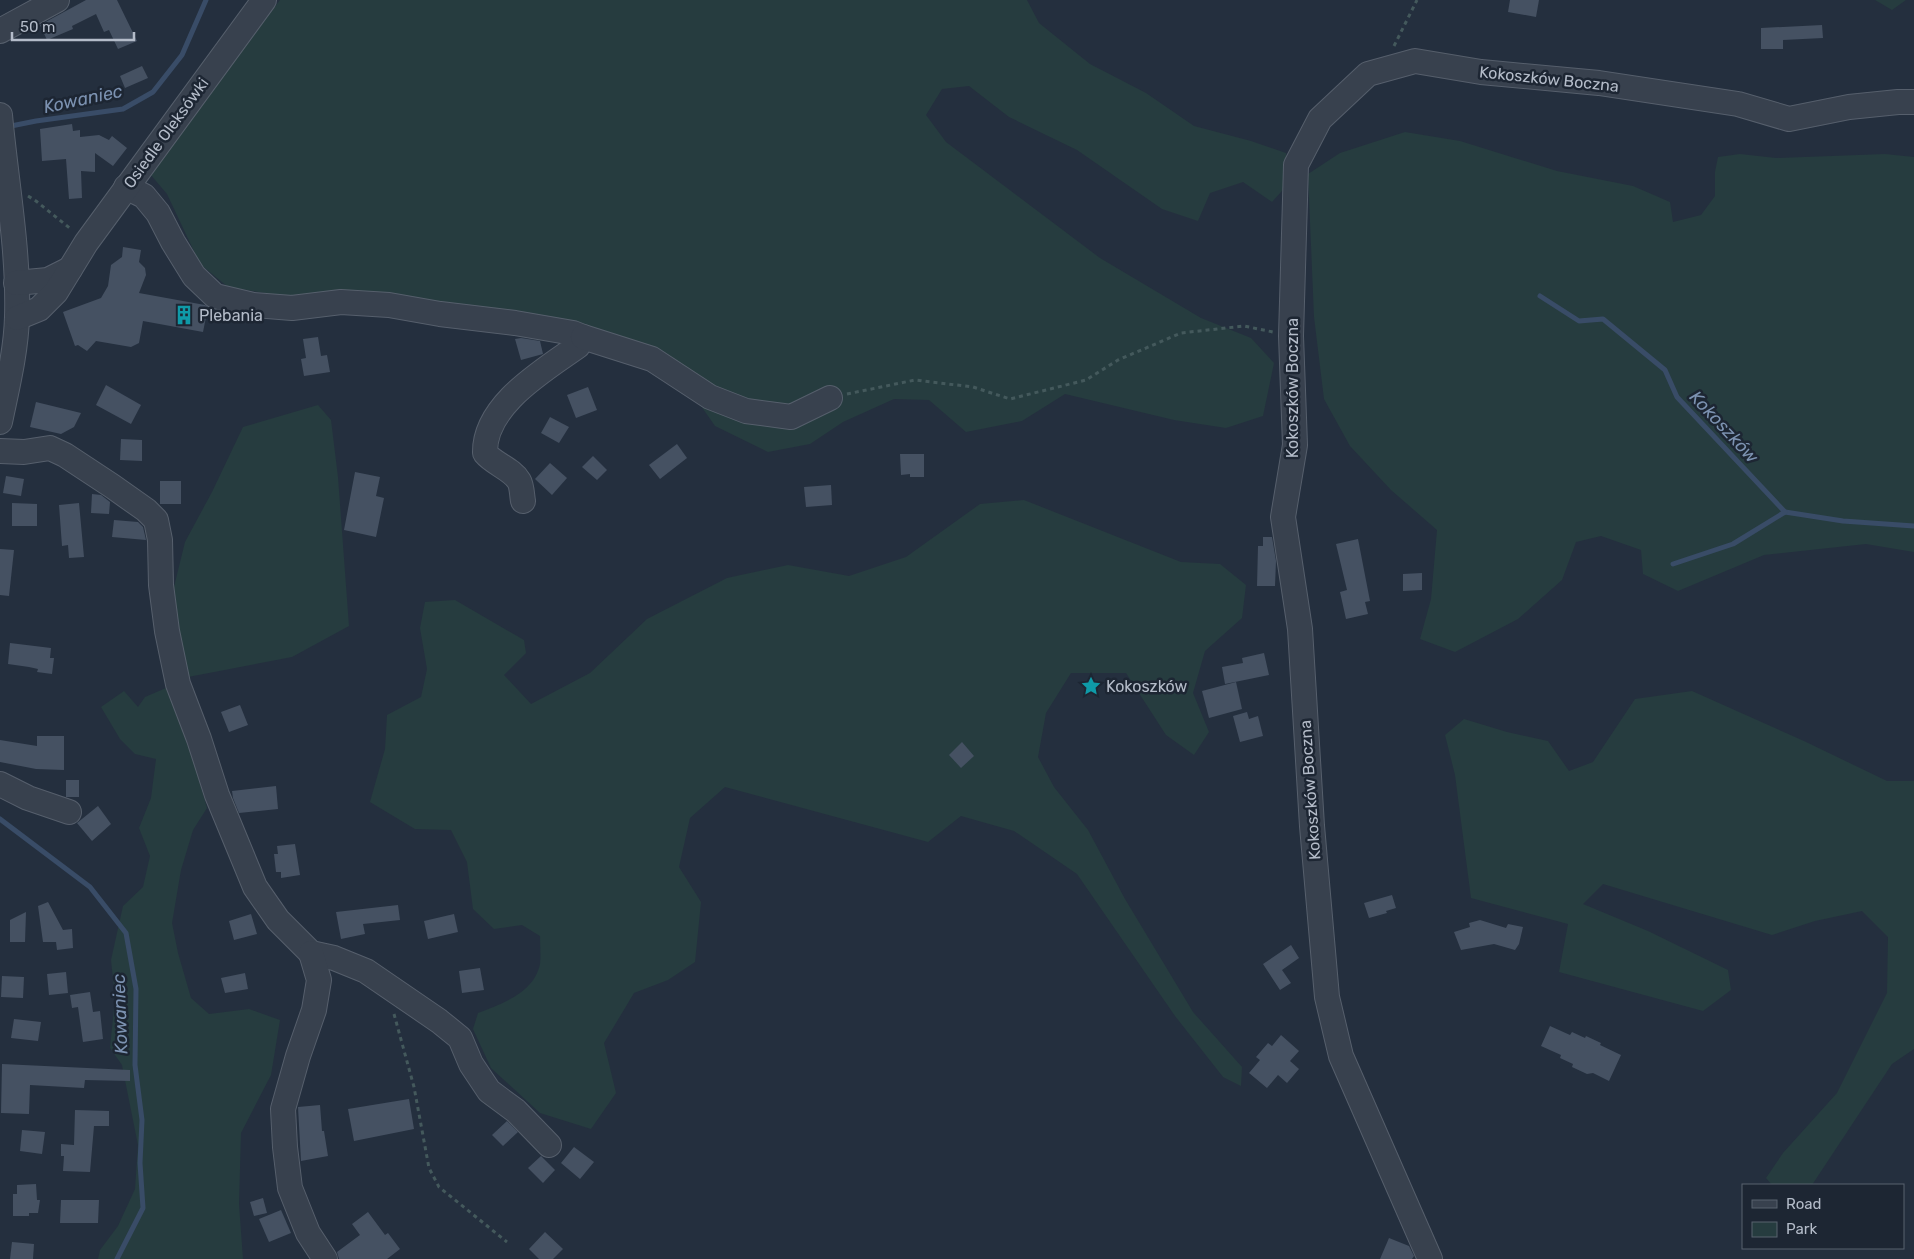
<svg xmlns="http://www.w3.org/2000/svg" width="1914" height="1259" font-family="Rubik,sans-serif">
	<rect width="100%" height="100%" fill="#242f3e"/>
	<g fill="#263c3f">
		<path d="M280,0H1027L1039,23L1090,64L1146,93L1194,126L1251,141L1286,153L1289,183L1272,202L1243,182L1210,193L1198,221L1162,209L1077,150L1009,117L969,86L942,89L926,115L946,142L1100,258L1201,318L1251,338L1274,363L1263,416L1226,428L1174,420L1065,394L1022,421L966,432L929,400L894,399L843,422L810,444L768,452L715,426L685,383L632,344L437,303L358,291L295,298L228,287L200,264L167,194L150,174Z"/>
		<path d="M1875,0H1906L1892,10Z"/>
		<path d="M1405,132L1460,141L1557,171L1633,186L1670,202L1673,222L1701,215L1715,196V172L1718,157L1740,154L1776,158L1885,154L1914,157V552L1866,544L1764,555L1678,591L1643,574L1641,550L1601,536L1576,542L1562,580L1518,619L1455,652L1420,639L1431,599L1437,530L1391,490L1350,446L1324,399L1314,317L1308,174L1340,153Z"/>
		<path d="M318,405L331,420L338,477L349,626L292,657L188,677L172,595L185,542L212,492L243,427Z"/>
		<path d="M1024,500L1181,562L1220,564L1246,585L1242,618L1205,651L1193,693L1209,732L1194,755L1166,735L1126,673H1071L1046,713L1038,757L1054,787L1088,830L1125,899L1193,1012L1242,1067L1241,1086L1223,1077L1175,1016L1077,874L1014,831L961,816L928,842L725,787L690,818L679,867L701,902L695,962L668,980L634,993L604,1043L616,1093L591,1129L540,1113L491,1068L473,1029L478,1013C503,1003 534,993 540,964C541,955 540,945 540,936L522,925L494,929L473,909L467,862L451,830L415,829L370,802L385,749L387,715L421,697L427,669L420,628L425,602L455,600L524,640L526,653L504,675L531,704L590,673L647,619L727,578L788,565L849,576L906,557L980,504Z"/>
		<path d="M166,688L193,759L207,808L193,830L181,870L172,923L178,953L191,998L209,1014L249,1009L280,1020L271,1075L241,1133L239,1204L243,1259H98L100,1250L118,1226L135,1189L138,1145L122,1065L110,1048L115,998L111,960L123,906L143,887L150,856L139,828L151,798L156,759L135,754L120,739L101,707L124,691L138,707L145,697Z"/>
		<path d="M1692,691L1804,741L1887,781H1914V1049L1892,1064L1812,1185H1772L1766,1178L1783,1153L1837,1093L1887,993L1888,937L1862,911L1815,921L1772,935L1603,884L1583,904L1648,931L1728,970L1731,990L1703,1011L1559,972L1568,924L1471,898L1455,775L1445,735L1464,719L1507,732L1548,741L1569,771L1593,762L1635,699Z"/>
	</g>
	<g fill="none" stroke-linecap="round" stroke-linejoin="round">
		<g stroke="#394c67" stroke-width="5">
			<path d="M6,127L36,121L123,109L153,92L182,55L206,0"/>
			<path d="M1540,296L1579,321L1603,319L1665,370L1677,397L1785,512L1843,521L1914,526"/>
			<path d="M1673,564L1733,544L1785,512"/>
			<path d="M0,819L90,887L126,933L136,989L135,1065L142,1120L140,1163L143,1208L117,1259"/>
		</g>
	</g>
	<g fill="#455162">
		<path d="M86,0H117L137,41L118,49L109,30L104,32L96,14L72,26L73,29L47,40L40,25Z"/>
		<path d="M1510,0H1539L1536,17L1508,12Z"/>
		<path d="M1822,25L1823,38L1783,40V49H1761V28Z"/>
		<path d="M142,66L148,78L125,88L120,76Z"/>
		<path d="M72,124L73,131L80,130V137L99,135L109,140L112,136L127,148L113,166L95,153V172L81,171L82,198L69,199L66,159L42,161L40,129Z"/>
		<path d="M123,247L141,250L139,262L145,268L146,275L139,293L205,305L208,307L203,332L143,321L139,343L131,347L96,341L87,351L78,345L75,346L63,312L101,298L108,286L111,265L122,257Z"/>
		<path d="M318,337L321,356L327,355L330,372L304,376L301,359L306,358L303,339Z"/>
		<path d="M521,338L540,341L543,354L521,360L515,339Z"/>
		<path d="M106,385L141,405L131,424L96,405Z"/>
		<path d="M588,387L597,410L576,418L567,395Z"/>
		<path d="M36,402L81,413L74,427L61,434L30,427Z"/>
		<path d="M550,417L569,427L559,443L541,433Z"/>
		<path d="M121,439L142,440V461L120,460Z"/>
		<path d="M677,444L687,458L660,479L649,465Z"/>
		<path d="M900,454H924V477H910V474L901,475Z"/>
		<path d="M593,456L607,470L597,480L582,467Z"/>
		<path d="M550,463L567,478L552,495L535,479Z"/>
		<path d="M355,472L380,477L376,496L384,498L376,537L344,530Z"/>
		<path d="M6,476L24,479L21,496L3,493Z"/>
		<rect x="160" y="481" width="21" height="23"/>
		<path d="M831,485L832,505L806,507L804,487Z"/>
		<path d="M92,494L101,495L110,502L109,514L91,513Z"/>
		<path d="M12,503L37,504V526H12Z"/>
		<path d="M79,503L84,557L69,558L68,545L62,546L59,505Z"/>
		<path d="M114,520L138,522L143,527L146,540L112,537Z"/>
		<path d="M1263,537H1272L1276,561L1275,586H1257L1258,546H1263Z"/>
		<path d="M1358,539L1370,601L1365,602L1368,614L1346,619L1340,592L1347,590L1336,544Z"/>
		<path d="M0,549L14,550L9,596L0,595Z"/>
		<path d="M1422,573V590L1403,591V574Z"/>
		<path d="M10,643L51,648L50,658H54L52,674L37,672L38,669L29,667L8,664Z"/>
		<path d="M1264,653L1269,675L1225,684L1222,667L1243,663L1242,658Z"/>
		<path d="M1236,682L1242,709L1209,718L1202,691Z"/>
		<path d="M240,705L248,725L229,732L221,712Z"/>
		<path d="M1247,712L1249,719L1258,716L1263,736L1240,742L1233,716Z"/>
		<path d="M37,736H64V770L36,769L0,762V740L37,746Z"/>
		<path d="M962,742L974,756L961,768L949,755Z"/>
		<rect x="66" y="780" width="13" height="17"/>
		<path d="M276,786L278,809L239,813L233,798L232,791Z"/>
		<path d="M98,806L111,824L92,841L77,823Z"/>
		<path d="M295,844L300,875L281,878V872H276L274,854H278L277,846Z"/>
		<path d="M1392,895L1396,908L1386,911L1387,913L1369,918L1364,903Z"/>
		<path d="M48,902L63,930L72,929L73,948L57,950L56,942H43L38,906Z"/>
		<path d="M398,905L400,920L363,924L365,934L341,939L336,912Z"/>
		<path d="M26,912L25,942H10V920Z"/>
		<path d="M251,914L257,934L234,940L229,921Z"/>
		<path d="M454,914L458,932L428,939L424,921Z"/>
		<path d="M1480,920L1506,928L1508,924L1523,927L1519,944L1515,950L1494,944L1461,950L1454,932L1470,927L1469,923Z"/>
		<path d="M1291,945L1299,958L1282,970L1291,983L1280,990L1263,964Z"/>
		<path d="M480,968L484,990L462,993L459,971Z"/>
		<path d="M66,972L68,993L49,995L47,974Z"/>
		<path d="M245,973L248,989L225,993L221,978Z"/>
		<path d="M2,976L24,977L23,998L1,997Z"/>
		<path d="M90,992L93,1012L100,1011L103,1039L83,1042L78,1007L72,1008L70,995Z"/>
		<path d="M14,1019L41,1022L38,1041L11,1038Z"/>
		<path d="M1550,1026L1570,1035L1572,1032L1585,1038L1586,1036L1601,1043L1600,1045L1621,1055L1609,1081L1593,1073L1587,1074L1572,1067L1573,1064L1560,1058L1561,1055L1541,1046Z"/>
		<path d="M1281,1035L1299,1051L1290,1061L1299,1069L1287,1083L1278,1075L1267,1088L1249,1073L1260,1060L1256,1057L1268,1043L1272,1046Z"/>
		<path d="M2,1064L130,1070V1081L85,1080L84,1088L30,1085L29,1114L1,1113Z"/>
		<path d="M409,1099L414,1129L354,1141L348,1109Z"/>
		<path d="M320,1105L322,1131H324L328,1156L301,1161L298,1107Z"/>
		<path d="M75,1110L109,1111V1126H94L90,1172L63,1171L64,1156H61V1144L74,1145Z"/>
		<path d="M507,1121L518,1132L503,1146L492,1135Z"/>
		<path d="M22,1130L45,1132L42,1154L20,1151Z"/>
		<path d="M574,1147L594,1162L580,1179L561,1163Z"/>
		<path d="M541,1156L555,1170L543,1183L528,1168Z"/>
		<path d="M36,1184L37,1200H40L38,1213H29V1216H13V1194H17V1185Z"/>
		<path d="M263,1198L267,1213L254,1216L250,1202Z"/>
		<path d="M61,1200H99L98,1223H60Z"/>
		<path d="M281,1210L291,1233L269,1242L259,1219Z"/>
		<path d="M368,1212L385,1235L388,1233L400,1249L387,1259H339L337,1252L360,1235L352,1224Z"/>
		<path d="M545,1232L563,1249L553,1259H539L529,1249Z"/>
		<path d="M1389,1238L1409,1246L1414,1256L1412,1259H1380Z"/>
		<path d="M12,1242L34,1244L33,1259H10Z"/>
	</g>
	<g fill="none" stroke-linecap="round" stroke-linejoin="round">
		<defs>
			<g id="minor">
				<path d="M0,31L57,0"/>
				<path d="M0,115C6,181 19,249 17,317C16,352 7,388 0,422"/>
				<path d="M126,187L144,196L158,213L173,242L194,276L215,296L253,305L292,308L341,302L389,305L440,314L515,323L573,333L583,337L578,346C543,371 484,405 485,453C494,464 512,469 519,481C522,486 522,496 523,501"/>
				<path d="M16,283L48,280L70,269"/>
				<path d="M17,318L39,309L56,292L86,243L264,0"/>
				<path d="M583,337L652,359L710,397L746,411L791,417L830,398"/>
				<path d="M0,451L24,452L50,448L65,455L112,486L146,510L156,520L160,540L161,585L167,631L178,684L199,739L217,795L255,887L278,920L311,953L334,958L366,971L439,1021L460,1038L471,1064L489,1091L516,1111L549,1145"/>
				<path d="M0,784L28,798L69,812"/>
				<path d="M311,953L319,980L314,1010L298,1056L283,1109L285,1147L290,1188L308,1233L325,1259"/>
				<path d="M1430,1259L1341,1056L1327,997L1312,826L1300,629L1283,517L1295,445L1291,336L1296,165L1320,119L1368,74L1415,61L1481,72L1599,83L1738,104L1789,119L1849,107L1898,102H1914"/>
			</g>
		</defs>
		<use href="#minor" stroke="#565f6c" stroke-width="26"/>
		<g stroke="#44595c" stroke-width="3" stroke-dasharray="4 4" stroke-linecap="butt">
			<path d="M1394,46L1417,0"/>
			<path d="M28,196L36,201L72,230"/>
			<path d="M847,394L915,380L973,387L1010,399L1086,380L1118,360L1181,333L1244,326L1273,332"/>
			<path d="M394,1014L414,1087L429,1168L439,1187L507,1242"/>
		</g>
		<use href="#minor" stroke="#38414e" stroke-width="24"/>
	</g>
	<defs>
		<symbol id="building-bare" viewBox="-9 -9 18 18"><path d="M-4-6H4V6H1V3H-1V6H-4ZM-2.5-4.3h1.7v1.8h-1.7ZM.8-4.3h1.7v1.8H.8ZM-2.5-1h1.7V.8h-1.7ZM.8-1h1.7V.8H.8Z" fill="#0f9aa8" stroke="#1d2633" stroke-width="2.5" paint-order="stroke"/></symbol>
		<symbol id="sight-bare" viewBox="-9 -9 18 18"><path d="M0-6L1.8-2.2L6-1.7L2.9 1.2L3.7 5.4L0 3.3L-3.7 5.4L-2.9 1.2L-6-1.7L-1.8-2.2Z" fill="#0f9aa8" stroke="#1d2633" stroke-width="2.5" paint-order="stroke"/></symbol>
	</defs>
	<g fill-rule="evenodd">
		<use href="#building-bare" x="170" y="301" width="28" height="28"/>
		<use href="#sight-bare" x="1077" y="672" width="28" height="28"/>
	</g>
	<g text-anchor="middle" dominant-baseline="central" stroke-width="5" stroke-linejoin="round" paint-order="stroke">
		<g font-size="16" fill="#b4bcc9" stroke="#1d2633">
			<text transform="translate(1549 79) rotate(6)">Kokoszków Boczna</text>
			<text transform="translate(166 133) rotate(-54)">Osiedle Oleksówki</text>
			<text transform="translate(1292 388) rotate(-90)">Kokoszków Boczna</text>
			<text transform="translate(1310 790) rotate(-94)">Kokoszków Boczna</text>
		</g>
		<g font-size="16" fill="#b4bcc9" stroke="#1d2633" text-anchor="start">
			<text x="199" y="315">Plebania</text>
			<text x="1106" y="686">Kokoszków</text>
		</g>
		<g font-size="18" font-style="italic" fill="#7c92b1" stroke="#1d2633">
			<text transform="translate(83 99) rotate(-12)">Kowaniec</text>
			<text transform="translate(1724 427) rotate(47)">Kokoszków</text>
			<text transform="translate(120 1014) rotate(-92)">Kowaniec</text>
		</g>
	</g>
	<rect x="1742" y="1184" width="162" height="65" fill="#1d2633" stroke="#59626f"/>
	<rect x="1752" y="1200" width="25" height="8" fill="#38414e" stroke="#59626f"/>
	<text x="1786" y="1209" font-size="15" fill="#b4bcc9">Road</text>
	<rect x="1752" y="1222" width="25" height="15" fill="#263c3f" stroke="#59626f"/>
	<text x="1786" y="1234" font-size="15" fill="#b4bcc9">Park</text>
	<path d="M12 32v8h122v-8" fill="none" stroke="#b4bcc9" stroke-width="2.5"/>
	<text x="20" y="32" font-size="15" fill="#b4bcc9" stroke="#1d2633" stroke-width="4" paint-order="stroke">50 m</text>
</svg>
